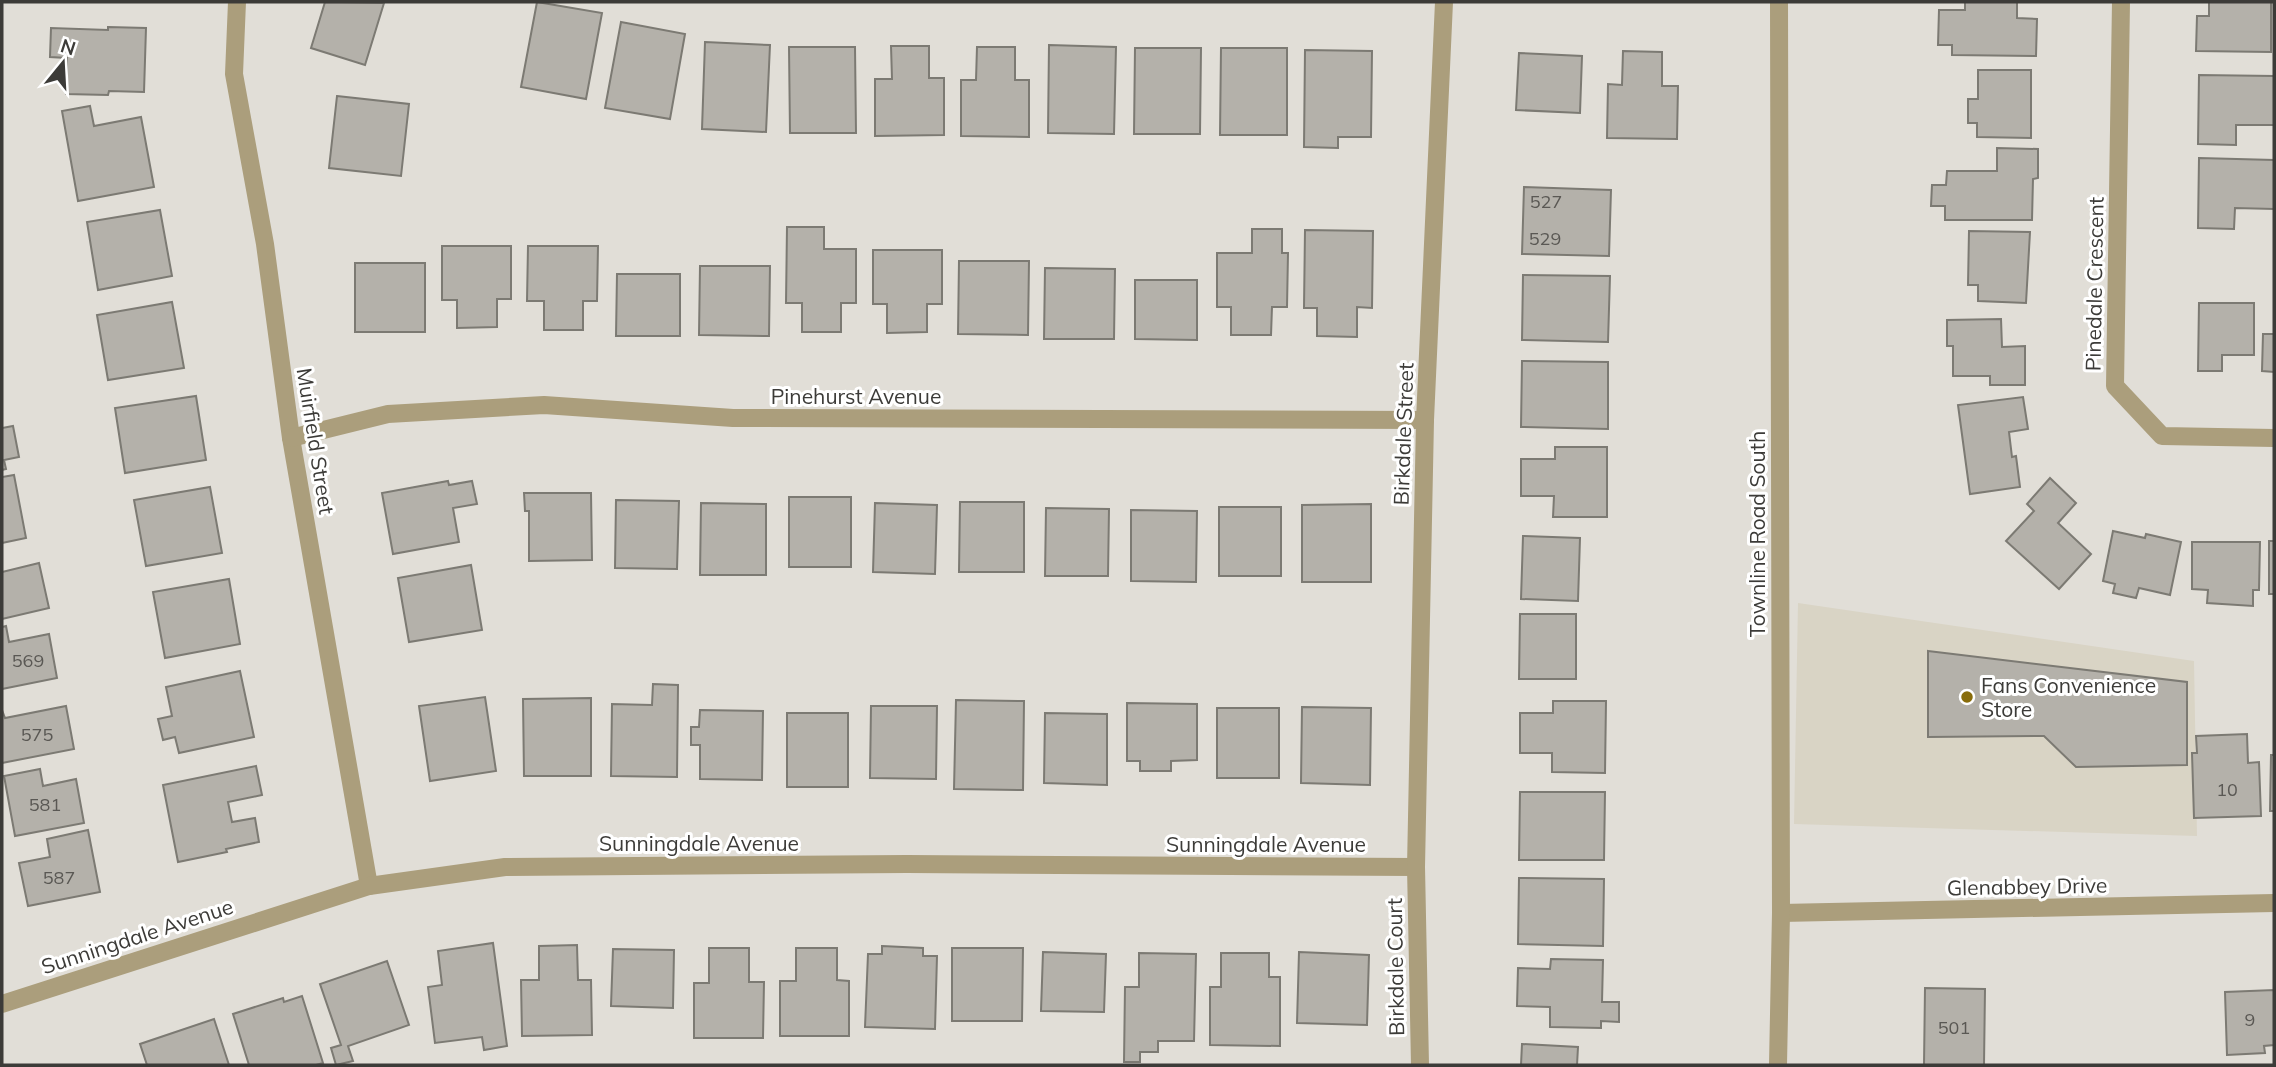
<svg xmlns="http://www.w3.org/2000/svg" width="2276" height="1067" font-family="Mulish,sans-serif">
	<rect width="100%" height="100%" fill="#e1ded7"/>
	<path fill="#d9d4c5" d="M1798,603L2194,661L2197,836L1794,824Z"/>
	<g fill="#b4b1aa" stroke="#7c7a73" stroke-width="2">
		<path d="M325,2L384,3L365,65L311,48Z"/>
		<path d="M537,2L602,13L586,99L521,87Z"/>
		<path d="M1965,2H2017V18L2037,19L2036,56L1952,55V45H1938L1939,10H1965Z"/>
		<path d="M2209,2H2271V52L2196,51L2197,16H2209Z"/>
		<path d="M621,22L685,34L670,119L605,108Z"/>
		<path d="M108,27L146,28L144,92L109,91L108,95L66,94L67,58L50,57L51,28L108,30Z"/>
		<path d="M705,42L770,45L766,132L702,129Z"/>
		<path d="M1049,45L1116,47L1114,134L1048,133Z"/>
		<path d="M891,46H929V78H944V135L875,136V79H892Z"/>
		<path d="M789,47H855L856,133H790Z"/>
		<path d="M977,47H1015V80H1029V137L961,136V80H976Z"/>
		<path d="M1135,48H1201L1200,134H1134Z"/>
		<path d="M1221,48H1287V135H1220Z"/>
		<path d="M1305,50L1372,51L1371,137H1338V148L1304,147Z"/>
		<path d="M1623,51L1662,52V86H1678L1677,139L1607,138L1608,84L1622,85Z"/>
		<path d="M1519,53L1582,56L1580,113L1516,110Z"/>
		<path d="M1978,70H2031V138L1977,137V123H1968V99H1978Z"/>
		<path d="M2199,75L2274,76V125H2236V145L2198,144Z"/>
		<path d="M337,96L409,104L401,176L329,168Z"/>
		<path d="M90,106L94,126L141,117L154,187L78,201L62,111Z"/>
		<path d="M1997,148L2038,149V178L2033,179L2032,220H1945V206H1931L1932,185H1946L1947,171H1997Z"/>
		<path d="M2199,158L2274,160V209L2235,208L2234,229L2198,228Z"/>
		<path d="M1524,187L1611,190L1609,256L1522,254Z"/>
		<path d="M160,210L172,276L98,290L87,222Z"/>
		<path d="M787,227H824V249H856V303H841V332H802V303H786Z"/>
		<path d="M1252,229H1282V253H1288L1287,307H1272L1271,335H1231V307H1217V253H1252Z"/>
		<path d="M1305,230L1373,231L1372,308L1357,307V337L1317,336V308H1304Z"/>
		<path d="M1969,231L2030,232L2026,303L1978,301V285H1968Z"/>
		<path d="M442,246H511V299H497V327L457,328V300H442Z"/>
		<path d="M528,246H598L597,301H583V330H544V301H527Z"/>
		<path d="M873,250H942V304H927V332L887,333V304H873Z"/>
		<path d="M959,261H1029L1028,335L958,334Z"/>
		<rect x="355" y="263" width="70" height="69"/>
		<path d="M700,266H770L769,336L699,335Z"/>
		<path d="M1045,268L1115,269L1114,339H1044Z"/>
		<path d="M617,274H680V336H616Z"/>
		<path d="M1523,275L1610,276L1608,342L1522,340Z"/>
		<path d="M1135,280H1197V340L1135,339Z"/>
		<path d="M172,302L184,368L108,380L97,315Z"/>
		<path d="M2199,303H2254V355H2222V371H2198Z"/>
		<path d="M2001,319L2002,347L2025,346V385H1990V376H1953V346H1947V320Z"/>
		<path d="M2263,334H2274V372L2262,371Z"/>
		<path d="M1522,361L1608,362V429L1521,427Z"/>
		<path d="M196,396L206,460L125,473L115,408Z"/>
		<path d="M2023,397L2028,429L2009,432L2012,457L2016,456L2020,487L1970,494L1958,405Z"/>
		<path d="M13,426L19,457L4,460L6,469L2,470V428Z"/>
		<path d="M1555,447H1607V517H1553L1554,496H1521V459H1555Z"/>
		<path d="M14,475L26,538L2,543V477Z"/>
		<path d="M2050,478L2076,503L2058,523L2091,554L2059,589L2006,541L2034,511L2027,504Z"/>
		<path d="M448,481L449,485L472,481L477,504L453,508L459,542L393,554L382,493Z"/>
		<path d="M210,487L222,553L146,566L134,500Z"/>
		<path d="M524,493H591L592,560L529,561V511H525Z"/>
		<rect x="789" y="497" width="62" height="70"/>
		<path d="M616,500L679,501L677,569L615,568Z"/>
		<path d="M960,502H1024V572H959Z"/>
		<path d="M701,503L766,504V575H700Z"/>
		<path d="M875,503L937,505L935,574L873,572Z"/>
		<path d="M1371,504V582H1302V505Z"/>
		<rect x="1219" y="507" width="62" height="69"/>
		<path d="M1046,508L1109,509L1108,576H1045Z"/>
		<path d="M1131,510L1197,511L1196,582L1131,581Z"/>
		<path d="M2113,531L2145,538L2146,534L2181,542L2170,595L2139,588L2136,598L2113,593L2115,584L2103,581Z"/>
		<path d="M1523,536L1580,538L1578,601L1521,599Z"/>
		<rect x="2269" y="541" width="5" height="53"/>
		<path d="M2192,542H2260L2259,590H2253V606L2207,603L2208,590L2192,589Z"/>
		<path d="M39,563L49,608L2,619V572Z"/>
		<path d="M471,565L482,630L409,642L398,578Z"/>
		<path d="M229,579L240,644L165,658L153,592Z"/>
		<path d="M1520,614H1576V679H1519Z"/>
		<path d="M6,626L9,642L49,634L57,678L2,689V627Z"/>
		<path d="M1928,651L2187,682V765L2076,767L2044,736L1928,737Z"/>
		<path d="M240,671L254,737L179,753L175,737L163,740L158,719L172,716L166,687Z"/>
		<path d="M653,684L678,685L677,777L611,776L612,704L652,705Z"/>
		<path d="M485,697L496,771L430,781L419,706Z"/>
		<path d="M591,698V776H524L523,699Z"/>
		<path d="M956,700L1024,701L1023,790L954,789Z"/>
		<path d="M1553,701H1606L1605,773L1552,772V753H1520V713H1553Z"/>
		<path d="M1127,703L1197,704V760L1171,761V771H1140V761H1127Z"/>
		<path d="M66,706L74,749L2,763V710L5,718Z"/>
		<path d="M871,706H937L936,779L870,778Z"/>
		<path d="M1302,707L1371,708L1370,785L1301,783Z"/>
		<rect x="1217" y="708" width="62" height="70"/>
		<path d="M700,710L763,711L762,780L700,779V745H691V727H699Z"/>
		<rect x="787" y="713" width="61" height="74"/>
		<path d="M1045,713L1107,714V785L1044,783Z"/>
		<path d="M2247,734L2248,763L2259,762L2261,816L2194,818L2192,753H2197L2196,736Z"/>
		<path d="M2271,755H2274V811H2270Z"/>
		<path d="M256,766L262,795L228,802L232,822L255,818L259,842L226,849L227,852L178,862L163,785Z"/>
		<path d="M40,769L43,786L76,779L84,823L15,836L4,776Z"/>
		<path d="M1520,792H1605L1604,860H1519Z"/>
		<path d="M88,830L100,892L28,906L19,863L50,857L47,839Z"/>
		<path d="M1519,878L1604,879L1603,946L1518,944Z"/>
		<path d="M493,943L507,1046L484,1050L482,1037L435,1043L428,987L442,985L438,951Z"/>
		<path d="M577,945L578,980H591L592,1035L522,1036L521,980H539V946Z"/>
		<path d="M882,946L923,948V956H937L935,1029L865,1027L868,954H882Z"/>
		<path d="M709,948H749V982H764L763,1038H694V983H709Z"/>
		<path d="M796,948H837V980L849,981V1036H780V981H796Z"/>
		<path d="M952,948H1023L1022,1021H952Z"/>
		<path d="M613,949L674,950L673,1008L611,1006Z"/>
		<path d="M1043,952L1106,954L1104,1012L1041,1011Z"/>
		<path d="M1299,952L1369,955L1367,1025L1297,1023Z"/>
		<path d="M1139,953L1196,954L1194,1041H1158V1052H1140V1062H1124L1125,987H1139Z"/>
		<path d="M1221,953H1269V977H1280V1046L1210,1045V987H1221Z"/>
		<path d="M1551,959L1603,960L1602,1002H1619V1022L1601,1021V1028L1550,1027V1007L1517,1006L1518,968L1550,969Z"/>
		<path d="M387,961L409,1025L348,1046L353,1061L336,1065L331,1048L341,1045L320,984Z"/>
		<path d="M1925,988L1985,989L1984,1065H1924Z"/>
		<path d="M2274,990V1045L2264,1046L2265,1053L2227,1055L2225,992Z"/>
		<path d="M302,996L323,1063L316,1065H249L233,1014L283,998L284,1002Z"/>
		<path d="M214,1019L229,1065H147L140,1044Z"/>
		<path d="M1522,1044L1578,1047L1577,1065H1521Z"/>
	</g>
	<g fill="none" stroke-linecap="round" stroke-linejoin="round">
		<g stroke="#ab9e7c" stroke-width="18">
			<path d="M237,2L234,74L265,244L291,438L369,886"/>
			<path d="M2121,2L2115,386L2162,436L2274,438"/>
			<path d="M291,438L388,414L544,405L733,418L1425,420"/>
			<path d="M1781,913L2274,903"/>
			<path d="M2,1004L369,886L505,867L907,864L1416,867"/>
			<path d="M1420,1065L1416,867L1425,420L1444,2"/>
			<path d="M1778,1065L1781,913L1779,2"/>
		</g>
	</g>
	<circle fill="#886c0a" stroke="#fff" stroke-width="2.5" cx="1967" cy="697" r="7"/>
	<g text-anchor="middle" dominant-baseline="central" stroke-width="6" stroke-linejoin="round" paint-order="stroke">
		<g font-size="18" fill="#5a5854">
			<text x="1546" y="201">527</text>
			<text x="1545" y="238">529</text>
			<text x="28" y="660">569</text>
			<text x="37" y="734">575</text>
			<text x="2227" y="789">10</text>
			<text x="45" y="804">581</text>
			<text x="59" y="877">587</text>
			<text x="2250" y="1019">9</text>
			<text x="1954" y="1027">501</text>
		</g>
		<g font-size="21" fill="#3c3b38" stroke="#fff">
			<text transform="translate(2094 284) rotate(-89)">Pinedale Crescent</text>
			<text x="856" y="396">Pinehurst Avenue</text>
			<text transform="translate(1403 434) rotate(-88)">Birkdale Street</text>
			<text transform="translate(316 441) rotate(81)">Muirfield Street</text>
			<text transform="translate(1757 534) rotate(-90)">Townline Road South</text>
			<text x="699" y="843">Sunningdale Avenue</text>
			<text x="1266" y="844">Sunningdale Avenue</text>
			<text transform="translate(2027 886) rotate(-1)">Glenabbey Drive</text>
			<text transform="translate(137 936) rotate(-18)">Sunningdale Avenue</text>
			<text transform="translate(1395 967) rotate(-91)">Birkdale Court</text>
		</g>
		<g font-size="21" fill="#3c3b38" stroke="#fff" text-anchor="start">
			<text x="1981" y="685">Fans Convenience<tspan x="1981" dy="24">Store</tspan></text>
		</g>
	</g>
	<rect width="2276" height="1067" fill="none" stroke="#3c3b38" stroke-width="7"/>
	<g transform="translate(63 63) rotate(18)" stroke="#ffffff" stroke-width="5" paint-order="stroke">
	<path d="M0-5L12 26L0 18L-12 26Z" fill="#3c3b38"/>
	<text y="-10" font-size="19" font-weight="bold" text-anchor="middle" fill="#3c3b38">N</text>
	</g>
</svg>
